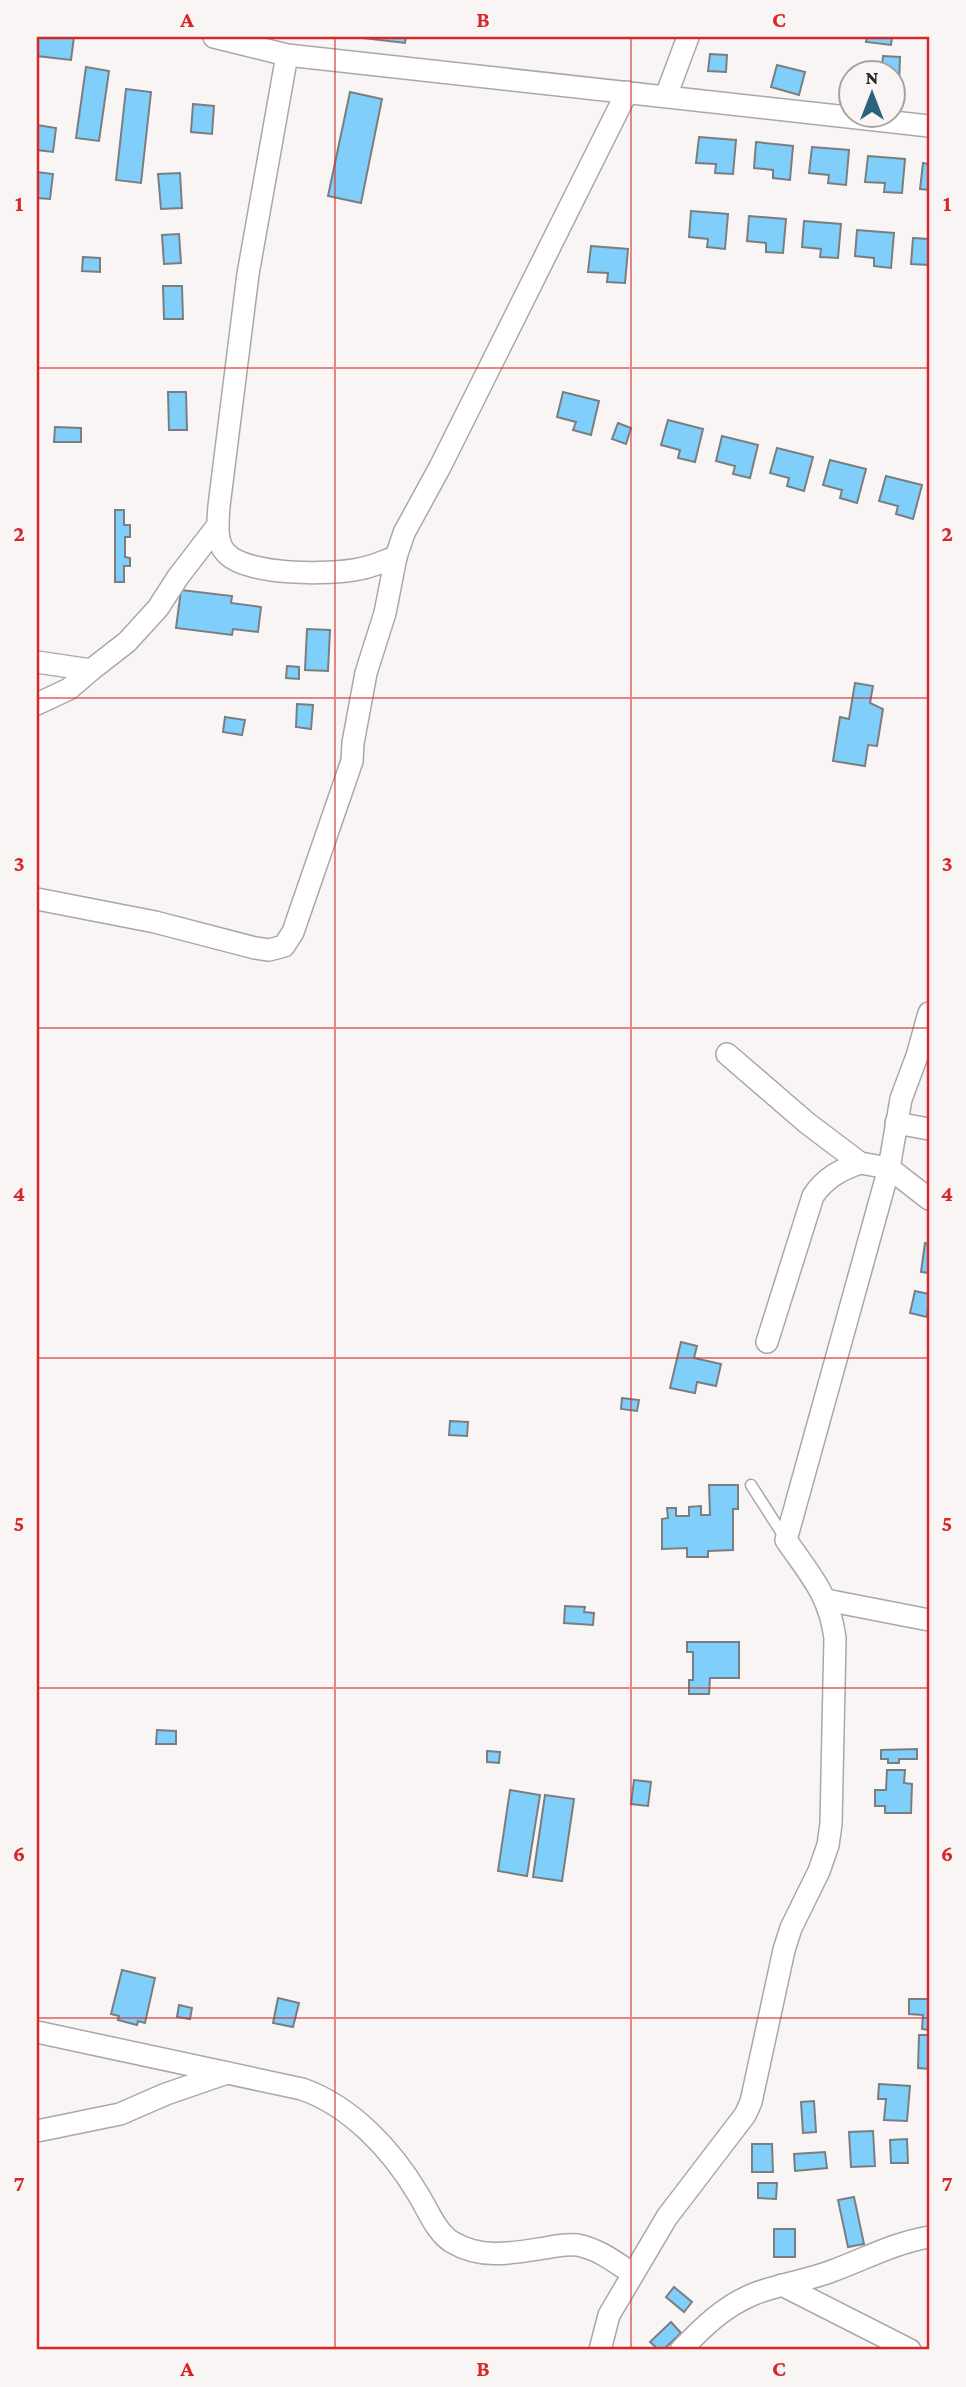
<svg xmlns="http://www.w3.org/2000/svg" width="966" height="2387" font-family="'Crimson Pro',serif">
	<rect width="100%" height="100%" fill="#faf5f5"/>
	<g fill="#80cffa" stroke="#7a7e80" stroke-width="2">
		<path d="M37,37H74L71,60L37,56Z"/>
		<path d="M354,37H406L405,43Z"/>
		<path d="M867,37H892L891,45L866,42Z"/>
		<path d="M710,54L727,55L726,72L708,71Z"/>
		<path d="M883,56L900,57L899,85H892V74H881Z"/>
		<path d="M777,65L805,72L799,95L771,87Z"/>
		<path d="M86,67L109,71L99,141L76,138Z"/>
		<path d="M126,89L151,92L141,183L116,180Z"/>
		<path d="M350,92L382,99L361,203L328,196Z"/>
		<path d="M193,104L214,106L212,134L191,132Z"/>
		<path d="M37,125L56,128L53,152L37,150Z"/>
		<path d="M699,137L736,140L733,174L715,173L716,164L696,163Z"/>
		<path d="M756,142L793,146L790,180L773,178V170L754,168Z"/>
		<path d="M812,147L849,150L846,185L828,183L829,175L809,173Z"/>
		<path d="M868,156L905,159L902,193L884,192L885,183L865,182Z"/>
		<path d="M923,163L929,164V190L920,189Z"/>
		<path d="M37,172L53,174L50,199L37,198Z"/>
		<path d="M180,173L182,208L161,209L158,174Z"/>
		<path d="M691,211L728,214L725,249L707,247L708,239L689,237Z"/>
		<path d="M749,216L786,219L783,253L766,252V243L747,241Z"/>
		<path d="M804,221L841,224L838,258L820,257L821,249L802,247Z"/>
		<path d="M857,230L894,233L891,268L874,266V258L855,256Z"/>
		<path d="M179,234L181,263L164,264L162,235Z"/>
		<path d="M913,238L929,239V265L911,264Z"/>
		<path d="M591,246L628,249L625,283L607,282L608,273L588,272Z"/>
		<path d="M83,257L100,258V272L82,271Z"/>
		<path d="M163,286H182L183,319H164Z"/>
		<path d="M168,392H186L187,430H169Z"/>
		<path d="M563,392L599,401L591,435L573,430L576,422L557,417Z"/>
		<path d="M668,420L703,429L695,462L678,458L680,450L661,445Z"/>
		<path d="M618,423L631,428L626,444L612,439Z"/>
		<path d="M55,427L81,428V442H54Z"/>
		<path d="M722,436L758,445L750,478L733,474L735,466L716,461Z"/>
		<path d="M777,448L813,457L804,491L787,486L789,478L770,473Z"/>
		<path d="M830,460L866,469L857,503L840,498L842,490L823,485Z"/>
		<path d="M886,476L922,485L913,519L896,514L898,506L879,501Z"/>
		<path d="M115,510H124V525H130V537H125V557L130,558V566H124V582H115Z"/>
		<path d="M181,590L232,596L231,603L261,607L258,632L233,629L232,635L176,628Z"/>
		<path d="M307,629L330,630L328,671L305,670Z"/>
		<path d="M287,666L299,667V679L286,678Z"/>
		<path d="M855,683L873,686L870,703L883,709L877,746L868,745L865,766L833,761L840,717L849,719Z"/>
		<path d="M297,704L313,705L311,729L296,727Z"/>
		<path d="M225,717L245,720L242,735L223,732Z"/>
		<path d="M925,1243L929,1244V1273L921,1272Z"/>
		<path d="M915,1291L929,1294L927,1317L910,1313Z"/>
		<path d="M681,1342L697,1346L694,1358L721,1364L716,1386L697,1382L695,1393L670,1388Z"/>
		<path d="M622,1398L639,1400L637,1411L621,1409Z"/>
		<path d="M450,1421L468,1422L467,1436L449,1435Z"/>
		<path d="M709,1485H738V1509H733V1550L708,1551V1557H687V1548L662,1549V1519L668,1518L667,1508H676V1516H689V1507L701,1506V1515H710Z"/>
		<path d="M565,1606L585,1607L584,1612L594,1613L593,1625L564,1623Z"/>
		<path d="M687,1642H739V1678H710L709,1694H689V1680H693V1652H687Z"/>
		<path d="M157,1730L176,1731V1744H156Z"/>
		<path d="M917,1749V1759H899V1763H888V1759H881V1750Z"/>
		<path d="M487,1751L500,1752L499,1763L487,1762Z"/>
		<path d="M887,1770H905L904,1783L912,1784L911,1813H885V1806H875V1790H886Z"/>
		<path d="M634,1780L651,1782L648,1806L631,1804Z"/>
		<path d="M510,1790L540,1795L527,1876L498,1871Z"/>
		<path d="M545,1795L574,1799L562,1881L533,1877Z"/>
		<path d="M122,1970L155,1978L145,2023L138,2021L137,2025L118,2020L119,2016L111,2014Z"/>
		<path d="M278,1998L299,2003L293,2027L273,2023Z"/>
		<path d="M909,1999H929V2030L922,2029L923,2015L909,2014Z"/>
		<path d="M179,2005L192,2008L190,2019L177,2017Z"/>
		<path d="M919,2035H929V2069L918,2068Z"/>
		<path d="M879,2084L910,2086L907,2121L884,2120L886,2099H878Z"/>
		<path d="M814,2101L816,2132L803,2133L801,2102Z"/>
		<path d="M873,2131L875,2166L851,2167L849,2132Z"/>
		<path d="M907,2139L908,2163H891L890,2140Z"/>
		<path d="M752,2144H772L773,2172H752Z"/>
		<path d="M825,2152L827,2168L795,2171L794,2154Z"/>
		<path d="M758,2183H777L776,2199L758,2198Z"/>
		<path d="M854,2197L864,2244L848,2247L838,2200Z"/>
		<rect x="774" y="2229" width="21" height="28"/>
		<path d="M674,2287L692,2302L684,2312L666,2297Z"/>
		<path d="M671,2322L681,2333L663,2350H659L650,2342Z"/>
	</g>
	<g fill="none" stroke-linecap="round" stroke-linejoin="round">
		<defs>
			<path id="service" d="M751,1485L785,1538"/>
			<g id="minor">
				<path d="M214,37L287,55L929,126"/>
				<path d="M287,55L248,274L219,506C218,521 215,542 226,553C247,576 330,575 359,569C372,567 384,561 396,557"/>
				<path d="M666,96L688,37"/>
				<path d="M37,662L91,670L127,642L158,608L178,577L218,525"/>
				<path d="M37,704L69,689L91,670"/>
				<path d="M37,899L155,922L255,948L269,950L284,946L293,932L352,761L353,743L366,673L385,613L396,557L404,533L440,467L627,92"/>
				<path d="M727,1054L807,1123L860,1163L889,1168L929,1199"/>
				<path d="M896,1123L929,1129"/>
				<path d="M767,1342L813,1196C825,1178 840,1170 860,1163"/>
				<path d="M826,1600L929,1620"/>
				<path d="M37,2032L302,2089C351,2106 392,2150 418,2194C428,2210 436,2232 452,2242C482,2260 513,2253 545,2248C555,2246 567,2244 577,2245C599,2249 615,2262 633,2274"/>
				<path d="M37,2131L120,2114L166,2094L227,2073"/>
				<path d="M782,2285L910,2350"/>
				<path d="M600,2350L609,2315L667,2217L745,2115L751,2102L784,1950L791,1928L819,1871L828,1845L831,1824L835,1638C829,1594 810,1575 786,1540L889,1168L901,1099L917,1056L929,1013"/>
				<path d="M681,2350C702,2328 724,2306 754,2294C779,2284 806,2281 832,2271C865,2259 894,2243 929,2237"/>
			</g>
		</defs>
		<use href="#service" stroke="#aca7a7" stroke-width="13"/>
		<use href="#minor" stroke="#aca7a7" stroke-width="24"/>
		<use href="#service" stroke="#fff" stroke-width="10"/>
		<use href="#minor" stroke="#fff" stroke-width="21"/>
	</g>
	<path fill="none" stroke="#d62828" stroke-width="2" stroke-opacity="0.55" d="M335,37V2350M631,37V2350M37,368H929M37,698H929M37,1028H929M37,1358H929M37,1688H929M37,2018H929"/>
	<rect width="966" height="2387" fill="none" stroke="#faf5f5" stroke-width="77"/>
	<g transform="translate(872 94)"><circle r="33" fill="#faf5f5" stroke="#a7a3a3" stroke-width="2"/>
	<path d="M0-5L12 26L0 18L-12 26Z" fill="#2c627d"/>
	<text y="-10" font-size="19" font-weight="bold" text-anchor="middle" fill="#2a2828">N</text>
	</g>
	<rect x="38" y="38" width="890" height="2310" fill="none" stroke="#d62828" stroke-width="2.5"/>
	<g font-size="23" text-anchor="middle" font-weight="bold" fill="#d62828">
		<text x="187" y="27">A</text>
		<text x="483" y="27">B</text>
		<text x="779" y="27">C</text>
		<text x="19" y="211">1</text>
		<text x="947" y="211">1</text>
		<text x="19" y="541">2</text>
		<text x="947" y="541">2</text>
		<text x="19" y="871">3</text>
		<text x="947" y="871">3</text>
		<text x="19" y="1201">4</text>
		<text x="947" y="1201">4</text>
		<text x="19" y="1531">5</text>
		<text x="947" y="1531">5</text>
		<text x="19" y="1861">6</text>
		<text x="947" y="1861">6</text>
		<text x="19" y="2191">7</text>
		<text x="947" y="2191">7</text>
		<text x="187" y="2376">A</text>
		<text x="483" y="2376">B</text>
		<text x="779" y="2376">C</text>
	</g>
</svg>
